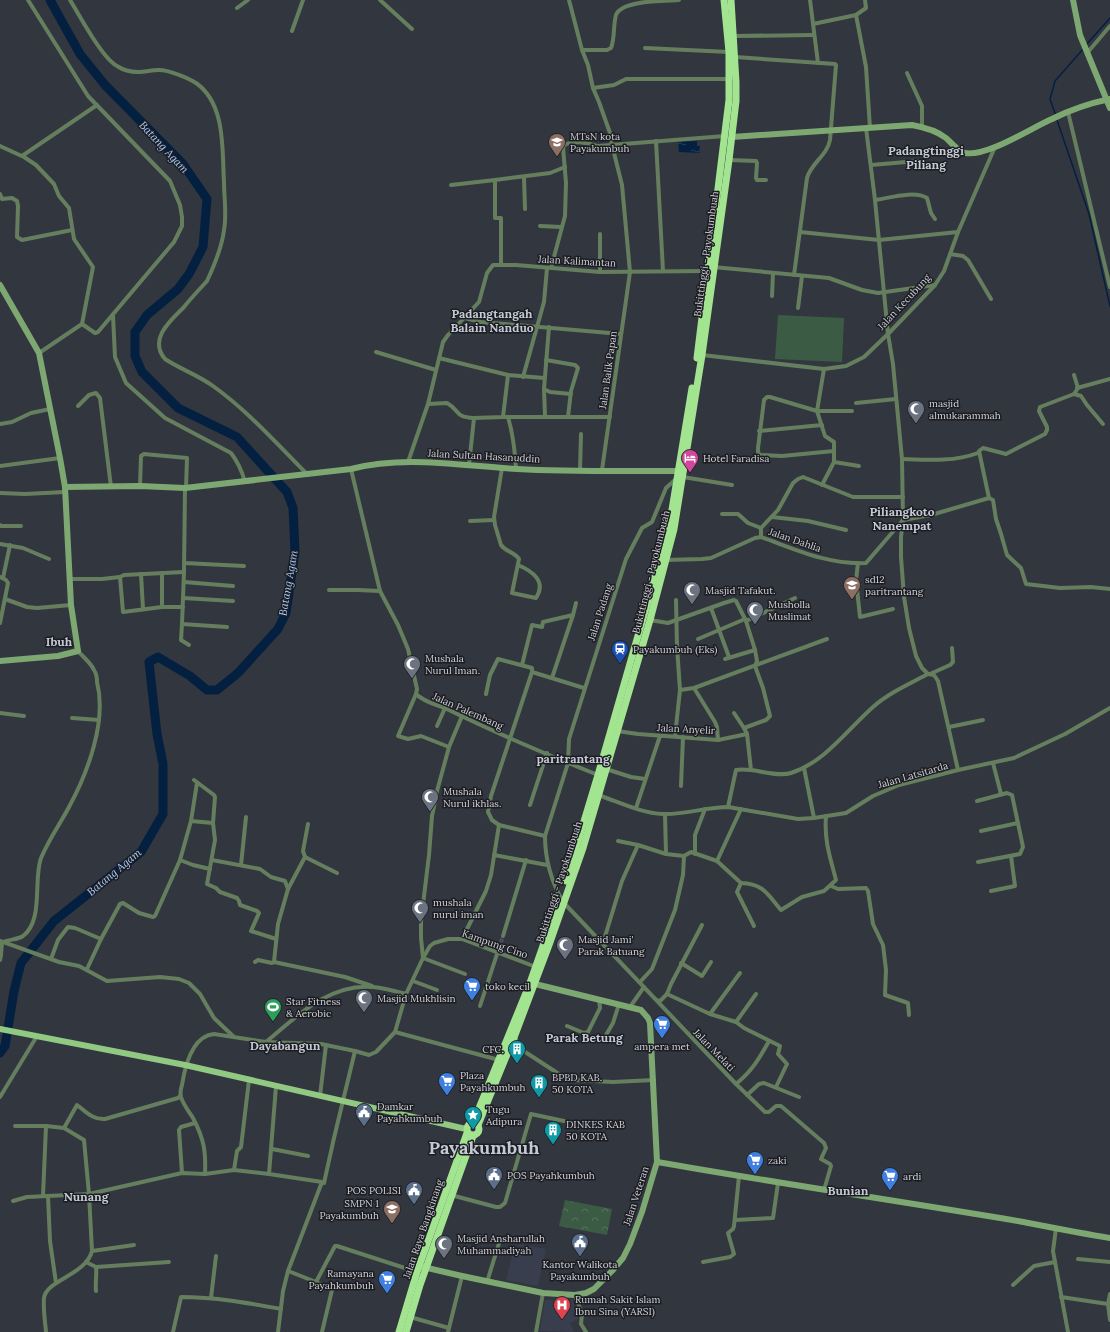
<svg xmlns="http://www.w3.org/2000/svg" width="1110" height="1332" font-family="Lora,serif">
	<defs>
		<pattern id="park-crowns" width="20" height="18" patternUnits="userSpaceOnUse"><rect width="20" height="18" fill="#3c5b44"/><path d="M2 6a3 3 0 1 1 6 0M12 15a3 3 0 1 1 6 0" fill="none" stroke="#57725e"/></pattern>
		<pattern id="water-ripples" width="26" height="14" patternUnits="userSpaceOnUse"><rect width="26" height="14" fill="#042041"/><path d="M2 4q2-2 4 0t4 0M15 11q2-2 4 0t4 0" fill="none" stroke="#28405c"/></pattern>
	</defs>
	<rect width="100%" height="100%" fill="#32363f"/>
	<g fill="#383e4d">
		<path d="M519,1244L546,1249L538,1286L506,1280L514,1248L517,1249Z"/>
		<path d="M545,1300H573L578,1319L570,1323L574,1332L540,1331Z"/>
	</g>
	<path fill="url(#park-crowns)" d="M565,1200L612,1209L607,1235L559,1226Z"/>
	<path fill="#3c5b44" d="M778,315L844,318L842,362L775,359Z"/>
	<path fill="url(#water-ripples)" d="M697,141V146H700L699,153L679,152L678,142Z"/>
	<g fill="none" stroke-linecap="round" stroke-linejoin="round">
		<g stroke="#042041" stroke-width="1.5">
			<path d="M1086,45L1110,18"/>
			<path d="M1056,116L1050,99L1055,81L1084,48"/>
			<path d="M1057,120L1089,214L1110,306"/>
		</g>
		<path stroke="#042041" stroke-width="9" d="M0,1053L5,1046L14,991L21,963L54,921L141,852L163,814V764L157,734L149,662L158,657L190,676L207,690H217L238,673L278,629L286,613L295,552L293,508L287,492L237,437L178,408L142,372L135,356V332L147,315L178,289L189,274L203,247L207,199L183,164L105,85L80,54L50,0"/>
		<path stroke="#4a4d56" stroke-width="4" stroke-dasharray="4 2" stroke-linecap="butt" d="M499,948L503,936"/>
		<g stroke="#657f5e" stroke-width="4">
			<path d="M28,0L88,96L170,181L180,205L182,217V226L174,242L98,332L95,333L82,324"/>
			<path d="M70,0C80,16 102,58 117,66C123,70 131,72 138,72C145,72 152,70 159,70C169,70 188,78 196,83C226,104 222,150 224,182C224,198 227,214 224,230C222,247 214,266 207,281C199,290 191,298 184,307C171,320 148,339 165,359C180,369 198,375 213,386C248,411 277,444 308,475"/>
			<path d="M380,0L412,29"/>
			<path d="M569,0L582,50L588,65L593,88L599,102L610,133L612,145L622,185L630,272L602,470"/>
			<path d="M810,0L818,63"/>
			<path d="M237,8L248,0"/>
			<path d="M856,15L866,67L870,128"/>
			<path d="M813,24L856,15L866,8L865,0"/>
			<path d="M292,31L303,0"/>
			<path d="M734,36L814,35"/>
			<path d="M645,48L729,52"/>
			<path d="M582,50H607L611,48C615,38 613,26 616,15C621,0 665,1 679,0"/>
			<path d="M1088,52L1110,26"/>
			<path d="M735,57L835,64L836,65L830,140C827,156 811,163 807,178L794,275"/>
			<path d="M907,73L922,106V127"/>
			<path d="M593,88L614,85L626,79H729"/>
			<path d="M1068,112L1110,287"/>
			<path d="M866,128L875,200L888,334L893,364L902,459L903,520L901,537V557L904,597L909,628L916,656L922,668L928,674L934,675L938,681L958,770"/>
			<path d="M656,141L663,271"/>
			<path d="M0,146L24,157L36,165L54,184L59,196L69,208L74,239L93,267L82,324L39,353"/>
			<path d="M22,156L97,105"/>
			<path d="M729,160L756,161L757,163L756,178L757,180H766"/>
			<path d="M871,165L918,161"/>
			<path d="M524,177L525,209"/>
			<path d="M451,185L495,180"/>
			<path d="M0,194L2,199L12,198L17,201L18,206L17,237L22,240L72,230"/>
			<path d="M875,200C889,198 915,190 927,198L931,213L935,219"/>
			<path d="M540,226L561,227"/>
			<path d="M800,232L879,240L958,232"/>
			<path d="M950,254L963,256L968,260L991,299"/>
			<path d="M501,264V218H495V180L550,173L565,167"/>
			<path d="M713,267L829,278L862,290L878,293L935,285"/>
			<path d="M551,268L565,216L566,183L563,147C568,139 590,143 598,146L725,136"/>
			<path d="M600,272V234"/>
			<path d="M772,296L773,273"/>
			<path d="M798,308L802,276"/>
			<path d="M113,316L115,357L126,383L165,418L231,453C238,462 242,471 245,482"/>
			<path d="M465,318L481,322L621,334"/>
			<path d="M376,352L436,370"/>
			<path d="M702,355L824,369L846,366L864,357L888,334L935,285L944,271L958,232L995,147"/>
			<path d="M439,358L508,375L544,378"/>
			<path d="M546,360L575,365L578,368L571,391L568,417"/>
			<path d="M1074,375L1078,388L1074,394L1081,396L1087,405L1103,424"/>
			<path d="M523,377L544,302L547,268"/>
			<path d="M1077,388L1110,379"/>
			<path d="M544,389L550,392L571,394"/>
			<path d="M856,403L896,399"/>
			<path d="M428,404L447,403C461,411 454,417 474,418"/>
			<path d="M78,406L89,395L96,393L100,398L111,487"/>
			<path d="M545,416L544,389L549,327"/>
			<path d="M503,417H610"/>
			<path d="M508,417C513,434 515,451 516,469"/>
			<path d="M0,424L12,422L31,413L50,409"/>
			<path d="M759,431L822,425"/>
			<path d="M834,451L782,456L760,455L758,452V448L764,400L767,397H770L817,411H852"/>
			<path d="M902,459C927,460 954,462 978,453"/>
			<path d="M408,462L428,404L443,342L448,335L479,302L487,273L493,265H516L600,272L707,271"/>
			<path d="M834,462L859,466"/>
			<path d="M469,465L474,418L503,417L508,375"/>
			<path d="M0,466L60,458"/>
			<path d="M502,468L494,517L495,525L501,545C506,552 515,552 519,559L512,593L536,598C547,581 532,571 518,565"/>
			<path d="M351,469L380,591L398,625L408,649L417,689L416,694C425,703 439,705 449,710C498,734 548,755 598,775"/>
			<path d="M580,470L581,434"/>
			<path d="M683,477L732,485"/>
			<path d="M676,479L666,488L652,522L642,528L626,559L569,739L568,763L545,836C545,860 551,881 563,902L736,1084L765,1112H769L776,1106H781L824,1143L826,1148L821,1159L830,1164L831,1166L824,1190"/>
			<path d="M822,485L834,462V442L825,436L817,411L824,369"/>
			<path d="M140,486L141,456L144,454L187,458L186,488"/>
			<path d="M185,488L184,572L182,624L227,627"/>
			<path d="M0,493L25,494L65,492"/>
			<path d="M989,498L979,451L983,448L1006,454L1045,434L1047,430V427L1039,411L1040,407L1074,394"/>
			<path d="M722,514H738L748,523L761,528"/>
			<path d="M772,517L808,521L846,530"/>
			<path d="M470,521L494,520"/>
			<path d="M0,525L1,526H21"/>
			<path d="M761,537V528L778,510L793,483L798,479L803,477L853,497H903"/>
			<path d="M0,544L23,548L49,559"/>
			<path d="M666,560L702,559L711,558L755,538L761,537C795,549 828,565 866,563L903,520L931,515L989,498L993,500L996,519L1001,534L1007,555L1021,568L1026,584L1060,588L1091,587L1110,589"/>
			<path d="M184,563L244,566"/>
			<path d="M858,563L856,580L860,617L893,609"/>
			<path d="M141,574L143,609"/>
			<path d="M0,577L6,580L8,583L0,623"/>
			<path d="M3,578L10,545"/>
			<path d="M69,579H102L120,577"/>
			<path d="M184,582L233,586"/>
			<path d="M329,590H357L380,591"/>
			<path d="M183,598L233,601"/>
			<path d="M5,599L27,607L37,608L71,605"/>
			<path d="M162,607V573"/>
			<path d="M183,607H162L123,612L120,577L124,575L184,572"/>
			<path d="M711,608L729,657"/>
			<path d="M746,621L795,598"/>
			<path d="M182,624L181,640L189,645"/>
			<path d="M698,639L745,619"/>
			<path d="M725,659L755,650"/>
			<path d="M522,665L532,625L542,627L543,622L573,615"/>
			<path d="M532,672L584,688"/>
			<path d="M930,674L950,665L953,662L952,648"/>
			<path d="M552,678L573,615L576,603"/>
			<path d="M694,688L715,722L717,727L718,740"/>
			<path d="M680,690L694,688L827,639"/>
			<path d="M416,694L398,736L408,739L421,736L449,747"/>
			<path d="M486,694L490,675L498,659L532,668V672L491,796L488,812L492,820L499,825L545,836"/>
			<path d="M0,713L24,716"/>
			<path d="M734,713L744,728"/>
			<path d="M462,716L449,747L437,791L432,816L429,855L421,921V938L423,958L465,974"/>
			<path d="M72,718L99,720"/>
			<path d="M437,726L445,708"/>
			<path d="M949,727L983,720"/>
			<path d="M617,731L638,734L718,740L747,734L744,728L766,720L770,716L763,688L755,666L757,661L755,650L746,621L736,601L734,600L724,603L668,623L650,620"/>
			<path d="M747,734L751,770"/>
			<path d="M675,736L680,690L677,647L676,600"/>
			<path d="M993,763L1001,794"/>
			<path d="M804,768L814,818"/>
			<path d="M606,769L631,777L645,779"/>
			<path d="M194,780L214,795L215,797L213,823L215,840L207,884L216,888L220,892L237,898L239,901L240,905L257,911L259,913L251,931L276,939"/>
			<path d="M681,786L683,737"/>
			<path d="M598,795C619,802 641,813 663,814C684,815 706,807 728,807L798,819L814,818L846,813L873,796L899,785L958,770L1014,758L1065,734L1110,708"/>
			<path d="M977,801L1007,793L1012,795L1023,847L1020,854L978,862"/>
			<path d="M530,805L547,753"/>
			<path d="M728,807L736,770C753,767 776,778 791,773C825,762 847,730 873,707C889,693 909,684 928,674"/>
			<path d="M636,808L660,736"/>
			<path d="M665,814L666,854"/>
			<path d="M191,821L213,823"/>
			<path d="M981,831L1018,823"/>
			<path d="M618,841L638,845"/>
			<path d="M695,854V835L705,809"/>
			<path d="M494,855L547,865"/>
			<path d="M305,857L337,873"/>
			<path d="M180,860L193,865L210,869"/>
			<path d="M212,860L260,869L271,877L285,881L288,889"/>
			<path d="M717,861L741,809"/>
			<path d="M241,865L246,817"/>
			<path d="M741,883L737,892L754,926"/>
			<path d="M831,886L838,889L866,888L868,891L873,924L883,945L886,970L885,995L908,1003L909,1015"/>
			<path d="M991,891L1015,886L1011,856"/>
			<path d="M503,936L526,860"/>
			<path d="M462,939L486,891L491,875L499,825"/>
			<path d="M0,941L59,962L79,966L107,981L160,977L179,979L189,983L200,994L214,1018L234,1037"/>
			<path d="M3,942C10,939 17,940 23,936C44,920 33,880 41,858C49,839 60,824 69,807C88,772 107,721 97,682C97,678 96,673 94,670C91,663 83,657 78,651"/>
			<path d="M603,943L622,881L638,845L666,854L684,856"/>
			<path d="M51,959L58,940L68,927L75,928L101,939L120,904L123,903L139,913L153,917L155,916L180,860L191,821L197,783"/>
			<path d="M0,960L1,955L2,942"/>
			<path d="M255,962L258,960L272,963L274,962L345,977L372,986"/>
			<path d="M274,962L278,924L288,889L305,857L303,851L308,824"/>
			<path d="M681,963L702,976L711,962"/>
			<path d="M87,969L101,939"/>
			<path d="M413,981L437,990"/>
			<path d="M640,982L652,969L675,910L683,875L684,856L691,852L717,861L741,883C764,884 767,894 781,910L802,897L824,891L836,880C830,857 824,840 826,816"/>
			<path d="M667,994L710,1014L736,1022L744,1028L780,1046L778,1054L787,1064L776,1087"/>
			<path d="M657,1000L659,1002L667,994L671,984L702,925"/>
			<path d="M480,1006L499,948"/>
			<path d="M630,1007L644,987"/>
			<path d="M710,1014L740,973"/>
			<path d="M736,1022L756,994"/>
			<path d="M567,1026L584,1033L588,1032L600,1008L599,999"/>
			<path d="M395,1032L499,1060"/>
			<path d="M606,1035L613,1023L619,1004"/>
			<path d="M516,1037V1046L562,1076L574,1080L613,1082L654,1080"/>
			<path d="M266,1042L321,1044L355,1051"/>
			<path d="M736,1084C752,1071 759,1059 769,1041"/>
			<path d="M276,1086L269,1174L322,1182"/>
			<path d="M747,1095L759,1084L764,1083L799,1097"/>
			<path d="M320,1096L326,1045"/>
			<path d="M0,1097L37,1036"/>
			<path d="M64,1128L77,1105C86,1112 93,1120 105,1119L178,1098L180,1096"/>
			<path d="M272,1149L308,1156"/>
			<path d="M234,1170L237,1151L241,1147L249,1080"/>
			<path d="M182,1173L179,1130L181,1127L195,1123"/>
			<path d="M205,1174C206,1151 204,1139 193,1118C189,1112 183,1104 181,1097C180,1093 181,1088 182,1085C185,1066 192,1036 214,1034L266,1042C296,1017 329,983 373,987C384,988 395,991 406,994"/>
			<path d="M451,1195L496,1207H500L505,1203L531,1114L564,1121"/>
			<path d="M43,1196L46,1126"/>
			<path d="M48,1196L50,1241L56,1283"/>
			<path d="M13,1201L27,1197L89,1194L84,1140L64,1128L46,1126H15"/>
			<path d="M735,1220L773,1218L778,1183"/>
			<path d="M1056,1228L1053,1251L1068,1332"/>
			<path d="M92,1251L134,1245"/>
			<path d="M1078,1259L1110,1262"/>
			<path d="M86,1262L96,1267C97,1275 95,1282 96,1291"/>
			<path d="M703,1262L730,1257L734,1254L728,1233L733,1229L734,1226L739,1176"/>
			<path d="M96,1267L169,1262"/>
			<path d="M288,1271L316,1282L335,1246H337L417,1272"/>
			<path d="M316,1282L332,1290L322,1332"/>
			<path d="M487,1282L500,1240"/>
			<path d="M1013,1285L1034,1266L1055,1262"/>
			<path d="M575,1295L582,1314L581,1324L586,1332"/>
			<path d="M1061,1297L1108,1304L1110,1294"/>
			<path d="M211,1298L216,1256"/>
			<path d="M1110,1304H1108L1110,1320"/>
			<path d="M410,1317L449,1328"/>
			<path d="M46,1332C45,1321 43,1308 44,1298C46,1280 86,1275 92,1251L89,1194L182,1173L205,1174L234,1170L269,1174"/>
			<path d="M173,1332L181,1297C215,1297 248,1303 281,1309"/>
			<path d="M278,1332L283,1291L288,1271L322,1182L324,1183L334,1138L355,1051L369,1055L376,1052L395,1032L406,994L423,958L430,946L434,943L448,939H462L536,967"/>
			<path d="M448,1332L462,1276"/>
			<path d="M536,1332L543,1293"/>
		</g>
		<g stroke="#7ea872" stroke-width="6">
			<path d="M1073,0L1080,35L1110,108"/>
			<path d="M732,137L912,125C923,127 937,131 946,138C952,143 957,151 965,153C987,157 1031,128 1052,119C1070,110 1091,103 1110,99"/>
			<path d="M0,285L39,353L60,458L65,487L71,605L78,651L58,656L0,661"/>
			<path d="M65,487L140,486L185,488L351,469C405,455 461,466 517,469C570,472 624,471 677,471"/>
			<path d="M657,1162C777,1183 898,1201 1018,1221C1049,1227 1079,1233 1110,1238"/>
			<path d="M423,1267L462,1276L543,1293L575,1295L586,1293L594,1289L612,1271L623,1258L630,1244L642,1212L657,1162L650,1023L648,1018L641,1010L531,983"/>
		</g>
		<path stroke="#91c882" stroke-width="6" d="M0,1029L185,1065L466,1129"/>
		<g stroke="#a2e490" stroke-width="7">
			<path d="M697,358L729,100V52L724,0"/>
			<path d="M566,881L598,775L669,528L692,388"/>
			<circle cx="473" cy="1129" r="6"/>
			<path d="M473,1123L530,983L556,909"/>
			<path d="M478,1125L515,1035L549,945L583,848L650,620L674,529L702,355L729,160L736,101V82L731,0"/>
			<path d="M399,1332L417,1272L467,1133"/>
			<path d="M406,1332L420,1285L473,1136"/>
		</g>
	</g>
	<defs>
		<symbol id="school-pin" viewBox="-11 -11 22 30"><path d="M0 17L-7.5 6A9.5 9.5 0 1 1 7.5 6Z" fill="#8d6e63" stroke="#1c1d22"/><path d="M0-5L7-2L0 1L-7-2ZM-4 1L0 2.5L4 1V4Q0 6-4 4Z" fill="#fff"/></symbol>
		<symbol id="mosque-pin" viewBox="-11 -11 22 30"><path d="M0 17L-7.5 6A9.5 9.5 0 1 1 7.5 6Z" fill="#6b7280" stroke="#1c1d22"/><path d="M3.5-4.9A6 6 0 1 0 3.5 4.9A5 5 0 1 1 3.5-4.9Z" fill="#fff"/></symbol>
		<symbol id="hotel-pin" viewBox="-11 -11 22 30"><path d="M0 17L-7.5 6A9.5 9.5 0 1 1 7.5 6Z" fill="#d1479c" stroke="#1c1d22"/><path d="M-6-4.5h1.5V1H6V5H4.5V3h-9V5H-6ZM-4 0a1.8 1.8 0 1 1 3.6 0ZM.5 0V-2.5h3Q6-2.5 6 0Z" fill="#fff"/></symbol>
		<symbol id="station-pin" viewBox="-11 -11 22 30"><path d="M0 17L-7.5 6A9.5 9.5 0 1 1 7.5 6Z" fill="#1a4fb4" stroke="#1c1d22"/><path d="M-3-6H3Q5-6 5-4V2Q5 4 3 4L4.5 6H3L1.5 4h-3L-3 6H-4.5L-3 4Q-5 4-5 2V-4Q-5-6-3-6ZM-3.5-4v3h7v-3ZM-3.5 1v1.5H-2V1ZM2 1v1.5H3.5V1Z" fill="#fff"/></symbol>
		<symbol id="supermarket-pin" viewBox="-11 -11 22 30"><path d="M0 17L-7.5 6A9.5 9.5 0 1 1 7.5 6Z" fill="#3f7fe0" stroke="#1c1d22"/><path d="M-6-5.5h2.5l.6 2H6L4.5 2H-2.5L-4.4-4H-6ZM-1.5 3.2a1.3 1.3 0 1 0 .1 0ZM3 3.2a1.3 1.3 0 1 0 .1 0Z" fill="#fff"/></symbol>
		<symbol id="stadium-pin" viewBox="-11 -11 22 30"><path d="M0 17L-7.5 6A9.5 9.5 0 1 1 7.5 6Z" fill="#2e9e5b" stroke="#1c1d22"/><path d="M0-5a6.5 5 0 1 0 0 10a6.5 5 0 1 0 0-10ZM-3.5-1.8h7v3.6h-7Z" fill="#fff"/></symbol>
		<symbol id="building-pin" viewBox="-11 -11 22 30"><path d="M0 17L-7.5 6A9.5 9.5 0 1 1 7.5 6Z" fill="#0f9aa8" stroke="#1c1d22"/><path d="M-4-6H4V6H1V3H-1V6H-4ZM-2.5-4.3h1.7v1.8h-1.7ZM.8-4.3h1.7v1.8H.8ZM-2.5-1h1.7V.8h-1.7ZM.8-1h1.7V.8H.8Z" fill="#fff"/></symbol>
		<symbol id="civic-pin" viewBox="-11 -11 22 30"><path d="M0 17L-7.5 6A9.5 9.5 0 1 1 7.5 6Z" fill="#5c6f8a" stroke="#1c1d22"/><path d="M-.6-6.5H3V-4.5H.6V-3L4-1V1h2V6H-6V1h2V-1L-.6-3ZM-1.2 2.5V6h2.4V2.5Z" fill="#fff"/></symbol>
		<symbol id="sight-pin" viewBox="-11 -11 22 30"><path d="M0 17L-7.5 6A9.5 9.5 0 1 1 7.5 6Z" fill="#0f9aa8" stroke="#1c1d22"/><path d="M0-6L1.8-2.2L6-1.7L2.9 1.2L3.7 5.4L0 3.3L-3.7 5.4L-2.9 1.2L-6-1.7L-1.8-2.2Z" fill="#fff"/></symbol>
		<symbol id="hospital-pin" viewBox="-11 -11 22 30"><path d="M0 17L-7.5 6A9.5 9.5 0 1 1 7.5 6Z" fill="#e0444e" stroke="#1c1d22"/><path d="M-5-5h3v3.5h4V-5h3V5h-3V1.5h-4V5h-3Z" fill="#fff"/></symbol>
	</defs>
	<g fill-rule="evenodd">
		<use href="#school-pin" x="547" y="132" width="20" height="27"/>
		<use href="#mosque-pin" x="906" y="399" width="20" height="27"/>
		<use href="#hotel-pin" x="680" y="448" width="20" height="27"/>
		<use href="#school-pin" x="842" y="575" width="20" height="27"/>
		<use href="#mosque-pin" x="682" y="580" width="20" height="27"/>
		<use href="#mosque-pin" x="745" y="600" width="20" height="27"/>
		<use href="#station-pin" x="610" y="639" width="20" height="27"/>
		<use href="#mosque-pin" x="402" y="654" width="20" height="27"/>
		<use href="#mosque-pin" x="420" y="787" width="20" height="27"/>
		<use href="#mosque-pin" x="410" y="898" width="20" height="27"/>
		<use href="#mosque-pin" x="555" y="935" width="20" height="27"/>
		<use href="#supermarket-pin" x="462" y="976" width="20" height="27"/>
		<use href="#mosque-pin" x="354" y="988" width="20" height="27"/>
		<use href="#stadium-pin" x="263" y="997" width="20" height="27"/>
		<use href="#supermarket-pin" x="652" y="1014" width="20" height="27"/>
		<use href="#building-pin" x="507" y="1039" width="20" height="27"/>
		<use href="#supermarket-pin" x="437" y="1071" width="20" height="27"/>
		<use href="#building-pin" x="529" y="1073" width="20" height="27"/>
		<use href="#civic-pin" x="354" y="1102" width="20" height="27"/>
		<use href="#sight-pin" x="463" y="1105" width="20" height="27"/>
		<use href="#building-pin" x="543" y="1120" width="20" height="27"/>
		<use href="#supermarket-pin" x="745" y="1150" width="20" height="27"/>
		<use href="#civic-pin" x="484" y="1165" width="20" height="27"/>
		<use href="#supermarket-pin" x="880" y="1166" width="20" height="27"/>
		<use href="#civic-pin" x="404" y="1180" width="20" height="27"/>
		<use href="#school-pin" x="382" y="1199" width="20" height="27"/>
		<use href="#civic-pin" x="570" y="1232" width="20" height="27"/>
		<use href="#mosque-pin" x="434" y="1234" width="20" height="27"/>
		<use href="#supermarket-pin" x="377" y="1269" width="20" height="27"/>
		<use href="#hospital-pin" x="552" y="1295" width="20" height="27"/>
	</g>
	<g text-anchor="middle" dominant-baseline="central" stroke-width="3" stroke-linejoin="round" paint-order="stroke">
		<g font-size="10" fill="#d0d2d8" stroke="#1c1d22" text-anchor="start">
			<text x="570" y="136">MTsN kota<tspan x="570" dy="12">Payakumbuh</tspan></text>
			<text x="929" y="403">masjid<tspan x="929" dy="12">almukarammah</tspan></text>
			<text x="703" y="458">Hotel Faradisa</text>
			<text x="865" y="579">sd12<tspan x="865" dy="12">paritrantang</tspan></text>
			<text x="705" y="590">Masjid Tafakut.</text>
			<text x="768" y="604">Musholla<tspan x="768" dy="12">Muslimat</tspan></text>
			<text x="633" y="649">Payakumbuh (Eks)</text>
			<text x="425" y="658">Mushala<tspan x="425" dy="12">Nurul Iman.</tspan></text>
			<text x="443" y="791">Mushala<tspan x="443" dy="12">Nurul ikhlas.</tspan></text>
			<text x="433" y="902">mushala<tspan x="433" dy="12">nurul iman</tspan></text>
			<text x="578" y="939">Masjid Jami'<tspan x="578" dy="12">Parak Batuang</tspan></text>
			<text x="485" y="986">toko kecil</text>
			<text x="377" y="998">Masjid Mukhlisin</text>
			<text x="286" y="1001">Star Fitness<tspan x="286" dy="12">&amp; Aerobic</tspan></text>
			<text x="662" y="1046" text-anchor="middle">ampera met</text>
			<text x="504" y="1049" text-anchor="end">CFC.</text>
			<text x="460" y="1075">Plaza<tspan x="460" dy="12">Payahkumbuh</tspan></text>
			<text x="552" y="1077">BPBD KAB.<tspan x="552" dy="12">50 KOTA</tspan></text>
			<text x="377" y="1106">Damkar<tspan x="377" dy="12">Payahkumbuh</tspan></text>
			<text x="486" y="1109">Tugu<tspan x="486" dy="12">Adipura</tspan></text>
			<text x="566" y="1124">DINKES KAB<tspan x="566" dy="12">50 KOTA</tspan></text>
			<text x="768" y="1160">zaki</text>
			<text x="507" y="1175">POS Payahkumbuh</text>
			<text x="903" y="1176">ardi</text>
			<text x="401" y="1190" text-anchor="end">POS POLISI</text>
			<text x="379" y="1203" text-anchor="end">SMPN 1<tspan x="379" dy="12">Payakumbuh</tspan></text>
			<text x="457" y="1238">Masjid Ansharullah<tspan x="457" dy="12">Muhammadiyah</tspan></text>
			<text x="580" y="1264" text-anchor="middle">Kantor Walikota<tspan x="580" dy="12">Payakumbuh</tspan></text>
			<text x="374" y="1273" text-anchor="end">Ramayana<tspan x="374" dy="12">Payahkumbuh</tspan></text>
			<text x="575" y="1299">Rumah Sakit Islam<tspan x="575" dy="12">Ibnu Sina (YARSI)</tspan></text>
		</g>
		<g font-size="10" fill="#d0d2d8" stroke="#1c1d22">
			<text transform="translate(706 254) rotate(-82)">Bukittinggi - Payokumbuah</text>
			<text transform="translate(577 261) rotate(3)">Jalan Kalimantan</text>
			<text transform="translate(904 302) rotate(-47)">Jalan Kecubung</text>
			<text transform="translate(608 370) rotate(-82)">Jalan Balik Papan</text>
			<text transform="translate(484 456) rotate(3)">Jalan Sultan Hasanuddin</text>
			<text transform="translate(795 540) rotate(19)">Jalan Dahlia</text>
			<text transform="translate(651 572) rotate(-76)">Bukittinggi - Payokumbuah</text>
			<text transform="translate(600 612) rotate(-72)">Jalan Padang</text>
			<text transform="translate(468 711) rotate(24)">Jalan Palembang</text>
			<text transform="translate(686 729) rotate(3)">Jalan Anyelir</text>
			<text transform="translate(913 775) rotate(-16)">Jalan Latsitarda</text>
			<text transform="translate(559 882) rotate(-72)">Bukittinggi - Payokumbuah</text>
			<text transform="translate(495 944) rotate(19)">Kampung Cino</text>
			<text transform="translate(714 1050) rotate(46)">Jalan Melati</text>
			<text transform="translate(636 1196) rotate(-72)">Jalan Veteran</text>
			<text transform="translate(423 1229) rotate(-71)">Jalan Raya Bangkinang</text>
		</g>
		<g font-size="11" font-style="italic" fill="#a7cdff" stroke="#1c1d22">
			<text transform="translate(164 147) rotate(47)">Batang Agam</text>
			<text transform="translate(288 583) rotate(-80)">Batang Agam</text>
			<text transform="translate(114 872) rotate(-40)">Batang Agam</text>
		</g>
		<g font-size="12" font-weight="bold" fill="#c4c9d5" stroke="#1c1d22">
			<text x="926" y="150">Padangtinggi<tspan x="926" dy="14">Piliang</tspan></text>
			<text x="492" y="313">Padangtangah<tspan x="492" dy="14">Balain Nanduo</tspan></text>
			<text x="902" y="511">Piliangkoto<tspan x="902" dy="14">Nanempat</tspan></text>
			<text x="59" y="641">Ibuh</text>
			<text x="573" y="758">paritrantang</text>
			<text x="584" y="1037">Parak Betung</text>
			<text x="285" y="1045">Dayabangun</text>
			<text x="848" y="1190">Bunian</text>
			<text x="86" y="1196">Nunang</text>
		</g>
		<g font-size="18" font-weight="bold" fill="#c4c9d5" stroke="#1c1d22">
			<text x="484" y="1147">Payakumbuh</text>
		</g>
	</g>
</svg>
